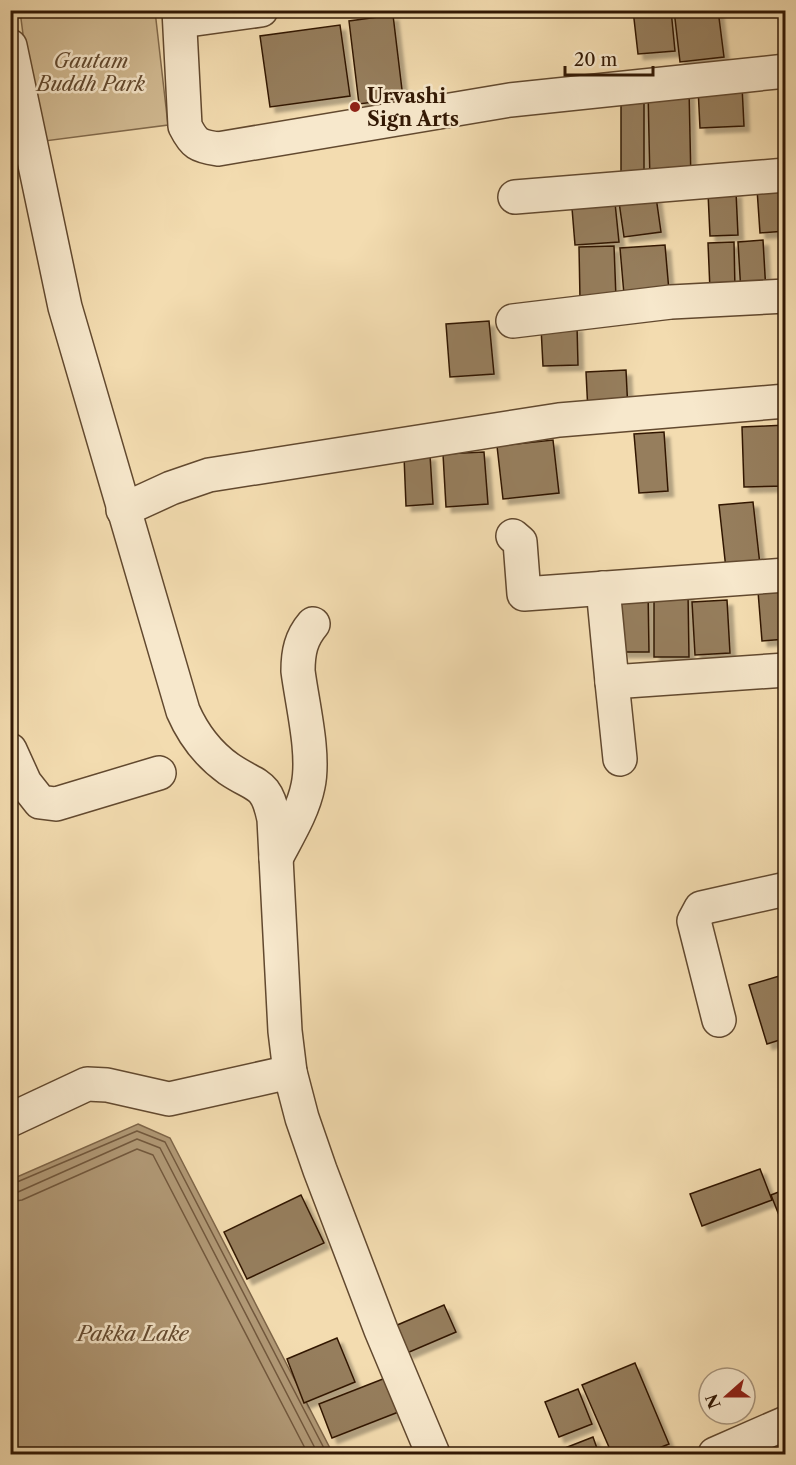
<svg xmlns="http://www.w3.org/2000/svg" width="796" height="1465" font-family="'Libre Caslon Text',serif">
	<defs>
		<filter id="shadow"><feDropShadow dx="5.5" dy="5.5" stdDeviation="1.5" flood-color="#0004"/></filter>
	</defs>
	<rect width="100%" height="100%" fill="#f3dcb0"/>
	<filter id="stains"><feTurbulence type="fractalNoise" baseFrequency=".00333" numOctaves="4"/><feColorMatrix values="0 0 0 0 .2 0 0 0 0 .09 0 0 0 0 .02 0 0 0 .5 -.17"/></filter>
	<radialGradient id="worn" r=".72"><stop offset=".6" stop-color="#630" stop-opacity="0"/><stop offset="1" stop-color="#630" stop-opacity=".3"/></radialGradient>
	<path fill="#d2bb93" stroke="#826a4c" stroke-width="1.5" d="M20,11H155L168,125L37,142Z"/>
	<path fill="#b19976" stroke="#7e6548" stroke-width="1.5" d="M138,1124L170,1138L333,1454H11L10,1180Z"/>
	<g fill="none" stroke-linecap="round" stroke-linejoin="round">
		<g stroke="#72583d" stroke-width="1.5">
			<path d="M10,1185L137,1131L165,1142L327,1454"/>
			<path d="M10,1193L18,1192L137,1139L160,1148L318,1454"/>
			<path d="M10,1202L22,1200L137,1149L153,1155L308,1454"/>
		</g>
	</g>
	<g fill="#967e5d" stroke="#321804" stroke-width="1.5" filter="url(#shadow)">
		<path d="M633,10H671L675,51L638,54Z"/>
		<path d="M674,10H718L724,57L680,62Z"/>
		<path d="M393,15L403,98L359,104L349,21Z"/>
		<path d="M340,25L350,96L270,107L260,36Z"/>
		<path d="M742,86L744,126L700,128L698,88Z"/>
		<path d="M689,89L691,182L650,183L648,90Z"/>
		<rect x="621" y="94" width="23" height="92"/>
		<path d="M786,187V231L760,233L757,189Z"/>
		<path d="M655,190L661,232L624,237L618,195Z"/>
		<path d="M736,192L738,235L710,236L708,193Z"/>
		<path d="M614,193L619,242L575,245L571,196Z"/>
		<path d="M763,240L766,292L741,293L738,242Z"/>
		<path d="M734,242L735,290H710L708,243Z"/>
		<path d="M665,245L669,291L624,295L620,248Z"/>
		<path d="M614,246L616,298L580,299L579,247Z"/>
		<path d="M489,321L494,374L450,377L446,324Z"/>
		<path d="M577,326L578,365L543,366L541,327Z"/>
		<path d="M626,370L628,411L588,412L586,372Z"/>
		<path d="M786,425V486L744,487L742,427Z"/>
		<path d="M664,432L668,491L639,493L634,434Z"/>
		<path d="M553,440L559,493L503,499L497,446Z"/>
		<path d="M484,452L488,504L446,507L443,454Z"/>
		<path d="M430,455L433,504L406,506L404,456Z"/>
		<path d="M753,502L760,565L726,569L719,505Z"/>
		<path d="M786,577V639L762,641L757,579Z"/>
		<path d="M648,590L649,652H622L621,591Z"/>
		<path d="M654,593H688L689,657H654Z"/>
		<path d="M727,600L730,653L695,655L692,602Z"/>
		<path d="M786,974V1038L767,1044L749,985Z"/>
		<path d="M760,1169L772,1200L702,1226L690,1194Z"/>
		<path d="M786,1189V1233L771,1195Z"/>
		<path d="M301,1195L324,1243L247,1279L224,1232Z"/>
		<path d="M444,1305L456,1332L407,1353L395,1326Z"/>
		<path d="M337,1338L355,1382L304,1403L287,1359Z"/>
		<path d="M635,1363L669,1444L644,1454H612L582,1385Z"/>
		<path d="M388,1377L401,1411L332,1438L319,1404Z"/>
		<path d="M578,1389L592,1424L559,1437L545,1402Z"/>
		<path d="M593,1437L599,1454H567L565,1448Z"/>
	</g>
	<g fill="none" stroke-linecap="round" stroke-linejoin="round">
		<defs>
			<g id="minor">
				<path d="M179,10L185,126C194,144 198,146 218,149L510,100L786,71"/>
				<path d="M181,21L261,10"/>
				<path d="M10,46L65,307L183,711C193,734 208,754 229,769C257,788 266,781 274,819L285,1031L290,1072L302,1118L320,1170L381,1330L433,1454"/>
				<path d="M515,197L786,175"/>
				<path d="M513,321L671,302L786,296"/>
				<path d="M123,510L171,488L209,475L559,420L786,401"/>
				<path d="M513,536L520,542L524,594L786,575"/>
				<path d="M603,588L612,682L786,670"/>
				<path d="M612,682L620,759"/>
				<path d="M10,750L25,783L40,802L56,804L159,773"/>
				<path d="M276,858C288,835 303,811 308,786C315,754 302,703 298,671C298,652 301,638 313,624"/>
				<path d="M719,1020L694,921L701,908L786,889"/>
				<path d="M10,1120L87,1084L107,1085L169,1099L290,1072"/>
				<path d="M715,1454L786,1423"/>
			</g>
		</defs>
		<use href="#minor" stroke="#62492f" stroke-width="36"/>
		<use href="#minor" stroke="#f7e8cc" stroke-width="33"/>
	</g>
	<circle fill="#8f2418" stroke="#f7e8cc" stroke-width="2" cx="355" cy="107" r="6"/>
	<g text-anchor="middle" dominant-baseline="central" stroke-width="5" stroke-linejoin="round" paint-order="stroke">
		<g font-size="20" font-style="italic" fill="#62492f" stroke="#f7e8cc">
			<text x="91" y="61">Gautam<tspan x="91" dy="23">Buddh Park</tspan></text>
		</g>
		<g font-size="20" font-weight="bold" fill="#321804" stroke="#f7e8cc" text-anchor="start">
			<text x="367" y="96">Urvashi<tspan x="367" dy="23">Sign Arts</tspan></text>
		</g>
		<g font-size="21" font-style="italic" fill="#654c32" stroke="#f7e8cc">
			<text x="133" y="1333">Pakka Lake</text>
		</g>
	</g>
	<rect width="796" height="1465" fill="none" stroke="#f3dcb0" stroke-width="36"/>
	<rect x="12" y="12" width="772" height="1441" fill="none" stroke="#321804" stroke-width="3"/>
	<rect x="18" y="18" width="760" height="1429" fill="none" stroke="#321804" stroke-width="1.5"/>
	<g transform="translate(727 1396) rotate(249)"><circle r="28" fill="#f7e8cc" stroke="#a8957c" stroke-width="1.5"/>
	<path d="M0-4.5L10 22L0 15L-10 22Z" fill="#8f2418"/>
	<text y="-9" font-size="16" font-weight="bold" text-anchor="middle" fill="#321804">N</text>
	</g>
	<path d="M565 66v9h88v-9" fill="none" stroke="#321804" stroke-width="3"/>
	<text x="574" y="66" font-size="18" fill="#321804" stroke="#f7e8cc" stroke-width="4.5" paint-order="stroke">20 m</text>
	<rect width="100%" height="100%" filter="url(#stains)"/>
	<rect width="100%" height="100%" fill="url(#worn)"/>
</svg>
